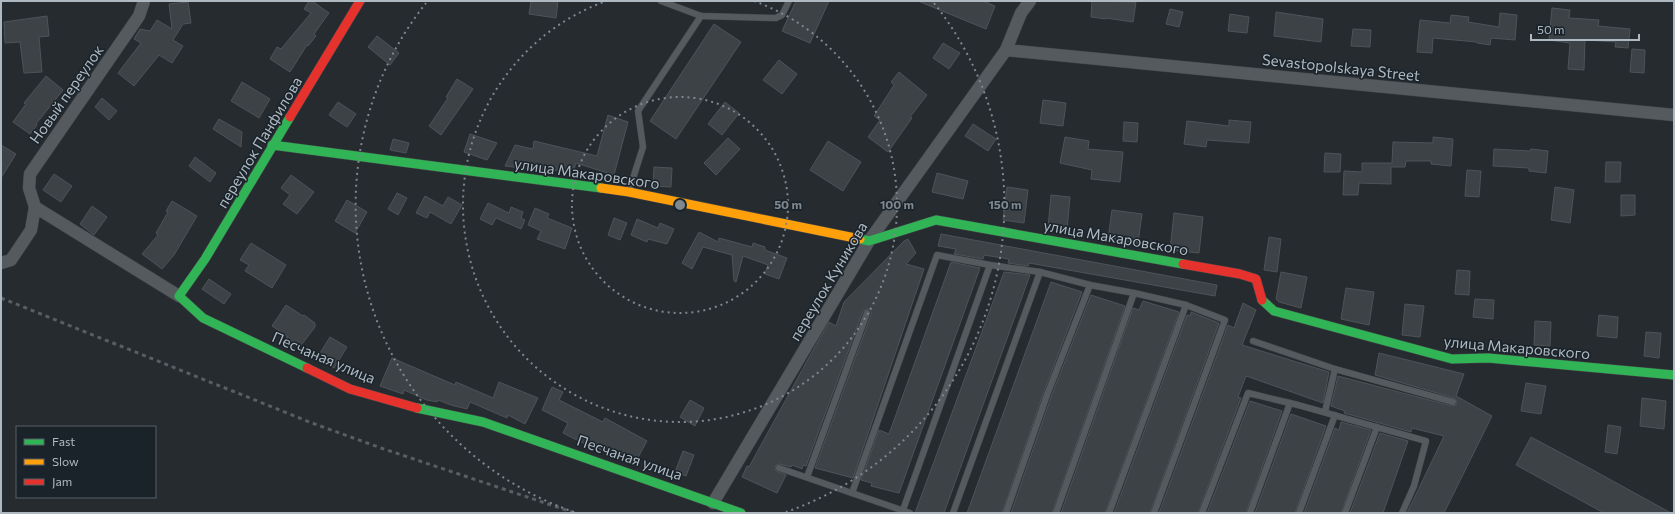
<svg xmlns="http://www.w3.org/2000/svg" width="1675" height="514" font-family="Commissioner,sans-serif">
	<rect width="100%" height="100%" fill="#262b30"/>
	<g fill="#3d4247" stroke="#4d5358">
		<path d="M309,1H312L329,13L314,34L316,36L308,46L307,45L290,72L270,59L277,47L281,49L311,13L304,9Z"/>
		<path d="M531,1H558L556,18L529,14Z"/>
		<path d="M796,1H829L810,43L782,31Z"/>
		<path d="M918,1H983L995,6L986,29Z"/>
		<path d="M1092,1L1136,2L1133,22L1106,18V19L1091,17Z"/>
		<path d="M188,2L191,23L183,24L173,40L183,46L172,63L159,55L134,86L118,73L141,43L134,39L140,29L150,31L157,20L172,29L169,4Z"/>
		<path d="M1552,8L1570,10L1569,18L1599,20L1598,26L1630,29L1628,48L1615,47L1616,42L1585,40L1584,70L1568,69L1570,43L1549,40Z"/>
		<path d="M1170,9L1183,12L1179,27L1166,24Z"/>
		<path d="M1276,12L1323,19L1321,42L1274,36Z"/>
		<path d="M1500,13L1517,15L1515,40L1491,38L1490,45L1477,43V42L1433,38L1432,53L1417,52L1420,20L1450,23L1451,15L1469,17L1468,22L1499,27Z"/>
		<path d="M1230,14L1249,17L1247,33L1228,31Z"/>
		<path d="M47,16L49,36L39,37L42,72L24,73L20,42L5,43L4,22Z"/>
		<path d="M714,24L741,42L676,139L650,121Z"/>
		<path d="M1353,29L1371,30L1370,47L1351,46Z"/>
		<path d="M377,36L399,53L390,65L368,47Z"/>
		<path d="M943,43L960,53L949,69L933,58Z"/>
		<path d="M1632,49L1645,50L1644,73L1630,72Z"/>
		<path d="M779,60L797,74L782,94L763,80Z"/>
		<path d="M899,72L927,95L910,117L912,118L888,152L868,137L880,120L874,116L894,85L891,82Z"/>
		<path d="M46,76L63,90L36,124L37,125L30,134L13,122L26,104L24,103Z"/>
		<path d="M457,79L473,89L441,135L429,126L448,98L446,97Z"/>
		<path d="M242,82L270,99L259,118L231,101Z"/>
		<path d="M102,98L117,111L109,120L95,107Z"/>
		<path d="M1043,100L1066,103L1063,126L1040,123Z"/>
		<path d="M338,102L356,114L347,127L329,115Z"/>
		<path d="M725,102L739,113L722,135L708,124Z"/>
		<path d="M608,115L628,122L614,175L576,163L574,169L545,171L505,166L515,145L533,149L534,141L597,156Z"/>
		<path d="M219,119L242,132L241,147L213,129Z"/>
		<path d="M1229,120L1251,122L1249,143L1207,140L1206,147L1184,144L1187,121L1229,126Z"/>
		<path d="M1124,122L1138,123L1137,142L1123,141Z"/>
		<path d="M973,124L996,139L988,151L965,136Z"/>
		<path d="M470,134L497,143L487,160L464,152Z"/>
		<path d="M1065,137L1089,141L1088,149L1123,152L1120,182L1091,179L1092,170L1060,163Z"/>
		<path d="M1433,137L1453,139L1451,166L1431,164V161H1406L1405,167H1391V184L1359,183L1358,195H1343L1344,171L1362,172V163H1392L1393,142L1433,143Z"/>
		<path d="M728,138L740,149L716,175L704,163Z"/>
		<path d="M393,139L409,143L406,153L390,150Z"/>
		<path d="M828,141L861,162L843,191L810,170Z"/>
		<path d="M1,145L16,154L1,178Z"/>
		<path d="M1494,149L1530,151L1531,149L1548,151L1546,173L1529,171V168L1493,166Z"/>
		<path d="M1325,153L1341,154L1340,172H1324Z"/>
		<path d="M195,157L216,173L210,182L189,166Z"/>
		<path d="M1606,162H1621L1620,182H1605Z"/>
		<path d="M654,167L672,168L671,187L653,186Z"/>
		<path d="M1467,170L1481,171L1479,197L1465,196Z"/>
		<path d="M937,173L968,181L963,199L932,192Z"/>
		<path d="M54,174L72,186L61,202L43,190Z"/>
		<path d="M291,175L314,192L297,214L283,204L290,195L281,188Z"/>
		<path d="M1007,187L1028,190L1024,223L1003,220Z"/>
		<path d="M1555,187L1574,190L1570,223L1551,220Z"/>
		<path d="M397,193L407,198L398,215L388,209Z"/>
		<path d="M1051,195L1070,197L1067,230L1048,228Z"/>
		<path d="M1621,195H1635V215L1621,216Z"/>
		<path d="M425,196L443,206L448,197L462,205L451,224L430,212L427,218L416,213Z"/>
		<path d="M347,200L367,212L355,233L335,221Z"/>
		<path d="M172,201L197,216L174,255L162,269L142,254L158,235L156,233L168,212L166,211Z"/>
		<path d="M488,203L509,213L511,207L523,212L521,218L525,220L521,229L496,218L492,225L480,219Z"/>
		<path d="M92,206L107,217L94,235L80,224Z"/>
		<path d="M535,208L549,214L547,218L572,228L565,249L537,239L541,231L528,225Z"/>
		<path d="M1112,210L1142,214L1138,243L1108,239Z"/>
		<path d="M1174,213L1203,217L1199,253L1170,250Z"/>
		<path d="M614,218L627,223L620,240L608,235Z"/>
		<path d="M637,219L658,228L660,223L674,229L667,244L648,239L647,242L631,235Z"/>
		<path d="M699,232L718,242L719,238L752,247L753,243L765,247V250L787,258L779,279L765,274L768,265L743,256L736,282L734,281L732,255L703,247L692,269L682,263Z"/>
		<path d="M941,234L1217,285L1215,296L1029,263L1028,266L1008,263L1009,259L984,255L983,259L954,254L956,249L938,246Z"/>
		<path d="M1269,237L1281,239L1277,272L1264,270Z"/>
		<path d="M908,239L916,253L906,264L924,269L853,478L815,468L871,315V310L867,309L863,311L806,466L803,465L802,469L792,465L791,467L780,464L776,465L775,468L776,471L786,475L777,493L742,477L747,466L749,467L808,359L829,322L836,326L844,302L904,241Z"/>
		<path d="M251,243L286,265L272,288L245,271L249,265L240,260Z"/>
		<path d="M951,262L980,268L899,493L871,486L872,483L861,480L879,430L889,434Z"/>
		<path d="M1457,270L1470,271L1469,295L1455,294Z"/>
		<path d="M1004,272L1030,275L944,513H915Z"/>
		<path d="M1281,272L1307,277L1301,308L1279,302L1276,299Z"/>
		<path d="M209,279L231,294L224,304L202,289Z"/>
		<path d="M1051,282L1082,292L1043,394L1002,513H967Z"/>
		<path d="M1346,288L1374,292L1369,325L1341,319Z"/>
		<path d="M1091,295L1125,306L1052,513H1011L1051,397Z"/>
		<path d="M1475,299L1494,300L1493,319L1473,317Z"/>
		<path d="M1143,301L1179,312L1105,513H1061L1133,308L1139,310Z"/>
		<path d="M1243,303L1256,310L1242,345L1329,372L1323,403L1246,376L1238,397L1241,398L1198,513H1159L1228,325L1234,328Z"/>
		<path d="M1405,304L1424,306L1420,337L1402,335Z"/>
		<path d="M286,305L303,316L304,315L315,323V327L299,348L286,338L288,337L272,326Z"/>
		<path d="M1191,312L1219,323L1150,513H1114L1187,315L1190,316Z"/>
		<path d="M1599,315L1618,317L1617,338L1597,336Z"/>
		<path d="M1535,321L1551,322L1550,346L1534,345Z"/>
		<path d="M1646,332L1661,333L1659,358L1644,356Z"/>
		<path d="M330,337L347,347L334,368L317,358Z"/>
		<path d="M1379,353L1464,374L1456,396L1492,416L1444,513H1407L1444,436L1412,428L1411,432L1344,413L1345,411L1331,406L1338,376L1452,406L1456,405L1457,401L1454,398L1375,375Z"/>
		<path d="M392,358L455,385L456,382L493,398L499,382L538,398L525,424L508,415L507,418L470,402L467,409L451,405L438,400L437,402L427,400L404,390L403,394L380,386Z"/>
		<path d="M1526,383L1546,386L1541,414L1521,411Z"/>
		<path d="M552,387L563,392L559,400L603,422L605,418L647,441L635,463L615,452L613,456L586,442L585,444L563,433L568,423L542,410Z"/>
		<path d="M1642,398L1666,401L1664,429L1640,426Z"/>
		<path d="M690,400L704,408L695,426L680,417Z"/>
		<path d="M1250,401L1282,411L1246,513H1207Z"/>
		<path d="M1291,414L1326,426L1295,513H1255Z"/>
		<path d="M1341,422L1371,430L1341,513H1304L1335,428L1339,430Z"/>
		<path d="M1608,425L1621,427L1617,454L1605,452Z"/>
		<path d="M1380,433L1408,441L1383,513H1350Z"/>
		<path d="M1531,437L1591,469L1671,513H1604L1516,465Z"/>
		<path d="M683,451L694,455L686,476L675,472Z"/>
	</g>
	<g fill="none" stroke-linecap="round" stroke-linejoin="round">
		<defs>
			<g id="lane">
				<path d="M661,1L701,16L776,18L782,15L789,1"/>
				<path d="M629,191L643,147L638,111L701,16"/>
				<path d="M1253,341L1335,369L1453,402"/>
				<path d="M1325,412L1335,369"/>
				<path d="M779,468L910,513"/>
				<path d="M807,477L867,313"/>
				<path d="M852,493L937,255L990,265L1040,272L1090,285L1134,293L1186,305L1109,513"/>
				<path d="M903,510L990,265"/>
				<path d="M953,513L1040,272"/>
				<path d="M1006,513L1047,395L1090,285"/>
				<path d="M1056,513L1134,293"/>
				<path d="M1154,513L1225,320L1186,305"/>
				<path d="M1202,513L1248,393L1298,405L1426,441L1414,486L1402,513"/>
				<path d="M1250,513L1290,403"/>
				<path d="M1299,513L1335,415"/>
				<path d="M1345,513L1377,427"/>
			</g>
			<g id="street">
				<path d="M1006,50L1674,115"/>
				<path d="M35,207L29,188L30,174L139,16L144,1"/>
				<path d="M1,263L11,260L31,230L35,207L179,296"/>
				<path d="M713,503L869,241L1006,50L1021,13L1030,1"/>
			</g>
			<g id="fast">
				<path d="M290,117L205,259L179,296L203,318L307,368"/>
				<path d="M272,145L601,188"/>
				<path d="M860,239L869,241L936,220L1183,264"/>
				<path d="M1262,300L1274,311L1452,359L1488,358L1674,375"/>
				<path d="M417,408L483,422L741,513"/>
			</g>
			<path id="slow" d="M601,188L629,192L860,239"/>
			<g id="jam">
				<path d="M290,117L360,1"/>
				<path d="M1183,264L1240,274L1256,279L1262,300"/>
				<path d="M307,368L350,389L417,408"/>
			</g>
		</defs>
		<use href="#lane" stroke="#44474b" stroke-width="7"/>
		<use href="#street" stroke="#44474b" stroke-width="13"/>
		<use href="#fast" stroke="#44474b" stroke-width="10"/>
		<use href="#slow" stroke="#44474b" stroke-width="10"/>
		<use href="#jam" stroke="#44474b" stroke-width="10"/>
		<use href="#lane" stroke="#555a5e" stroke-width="6"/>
		<use href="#street" stroke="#555a5e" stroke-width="12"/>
		<use href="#fast" stroke="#30b455" stroke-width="9"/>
		<use href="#slow" stroke="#ff9f0a" stroke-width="9"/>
		<use href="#jam" stroke="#e5322d" stroke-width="9"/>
		<path stroke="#595e62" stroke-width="3" stroke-dasharray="4 4" stroke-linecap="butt" d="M1,298L312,423L381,448L575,513"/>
	</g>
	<g fill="none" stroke="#7f878f" stroke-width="2" stroke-dasharray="2 4">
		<circle cx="680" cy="205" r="108"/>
		<path d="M754 1A217 217 0 1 1 606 1"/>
		<path d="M574 512A325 325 0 0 1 426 3M934 3A325 325 0 0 1 786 512"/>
	</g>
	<g text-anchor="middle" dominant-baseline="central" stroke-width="3" stroke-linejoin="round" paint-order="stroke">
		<g font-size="15" fill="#afb9c2" stroke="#1a232a">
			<text transform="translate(1341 67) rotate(6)">Sevastopolskaya Street</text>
			<text transform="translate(66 94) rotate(-55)">Новый переулок</text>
			<text transform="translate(259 142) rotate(-59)">переулок Панфилова</text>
			<text transform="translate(587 173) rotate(8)">улица Макаровского</text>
			<text transform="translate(1116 237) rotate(10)">улица Макаровского</text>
			<text transform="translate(828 281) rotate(-59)">переулок Куникова</text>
			<text transform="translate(1517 347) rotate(5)">улица Макаровского</text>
			<text transform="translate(324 357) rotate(23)">Песчаная улица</text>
			<text transform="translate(630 457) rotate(19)">Песчаная улица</text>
		</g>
	</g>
	<circle cx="680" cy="205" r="6" fill="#7f878f" stroke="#1a232a" stroke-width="2"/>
	<g font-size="12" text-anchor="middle" font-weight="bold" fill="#7f878f" stroke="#1a232a" stroke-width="3" stroke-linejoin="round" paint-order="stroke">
		<text x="788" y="209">50 m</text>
		<text x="897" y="209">100 m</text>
		<text x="1005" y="209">150 m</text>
	</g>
	<rect width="1675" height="514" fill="none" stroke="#afb9c2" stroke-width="4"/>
	<rect x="16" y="426" width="140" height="72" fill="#1a232a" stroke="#565f67"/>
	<rect x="24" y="439" width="20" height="6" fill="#30b455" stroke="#565f67"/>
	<text x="52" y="446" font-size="12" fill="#afb9c2">Fast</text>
	<rect x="24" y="459" width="20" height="6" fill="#ff9f0a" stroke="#565f67"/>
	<text x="52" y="466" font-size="12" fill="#afb9c2">Slow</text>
	<rect x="24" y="479" width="20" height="6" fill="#e5322d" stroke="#565f67"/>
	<text x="52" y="486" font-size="12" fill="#afb9c2">Jam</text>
	<path d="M1531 34v6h108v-6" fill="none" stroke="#afb9c2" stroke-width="2"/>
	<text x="1537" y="34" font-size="12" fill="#afb9c2" stroke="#1a232a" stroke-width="3" paint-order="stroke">50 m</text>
</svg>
